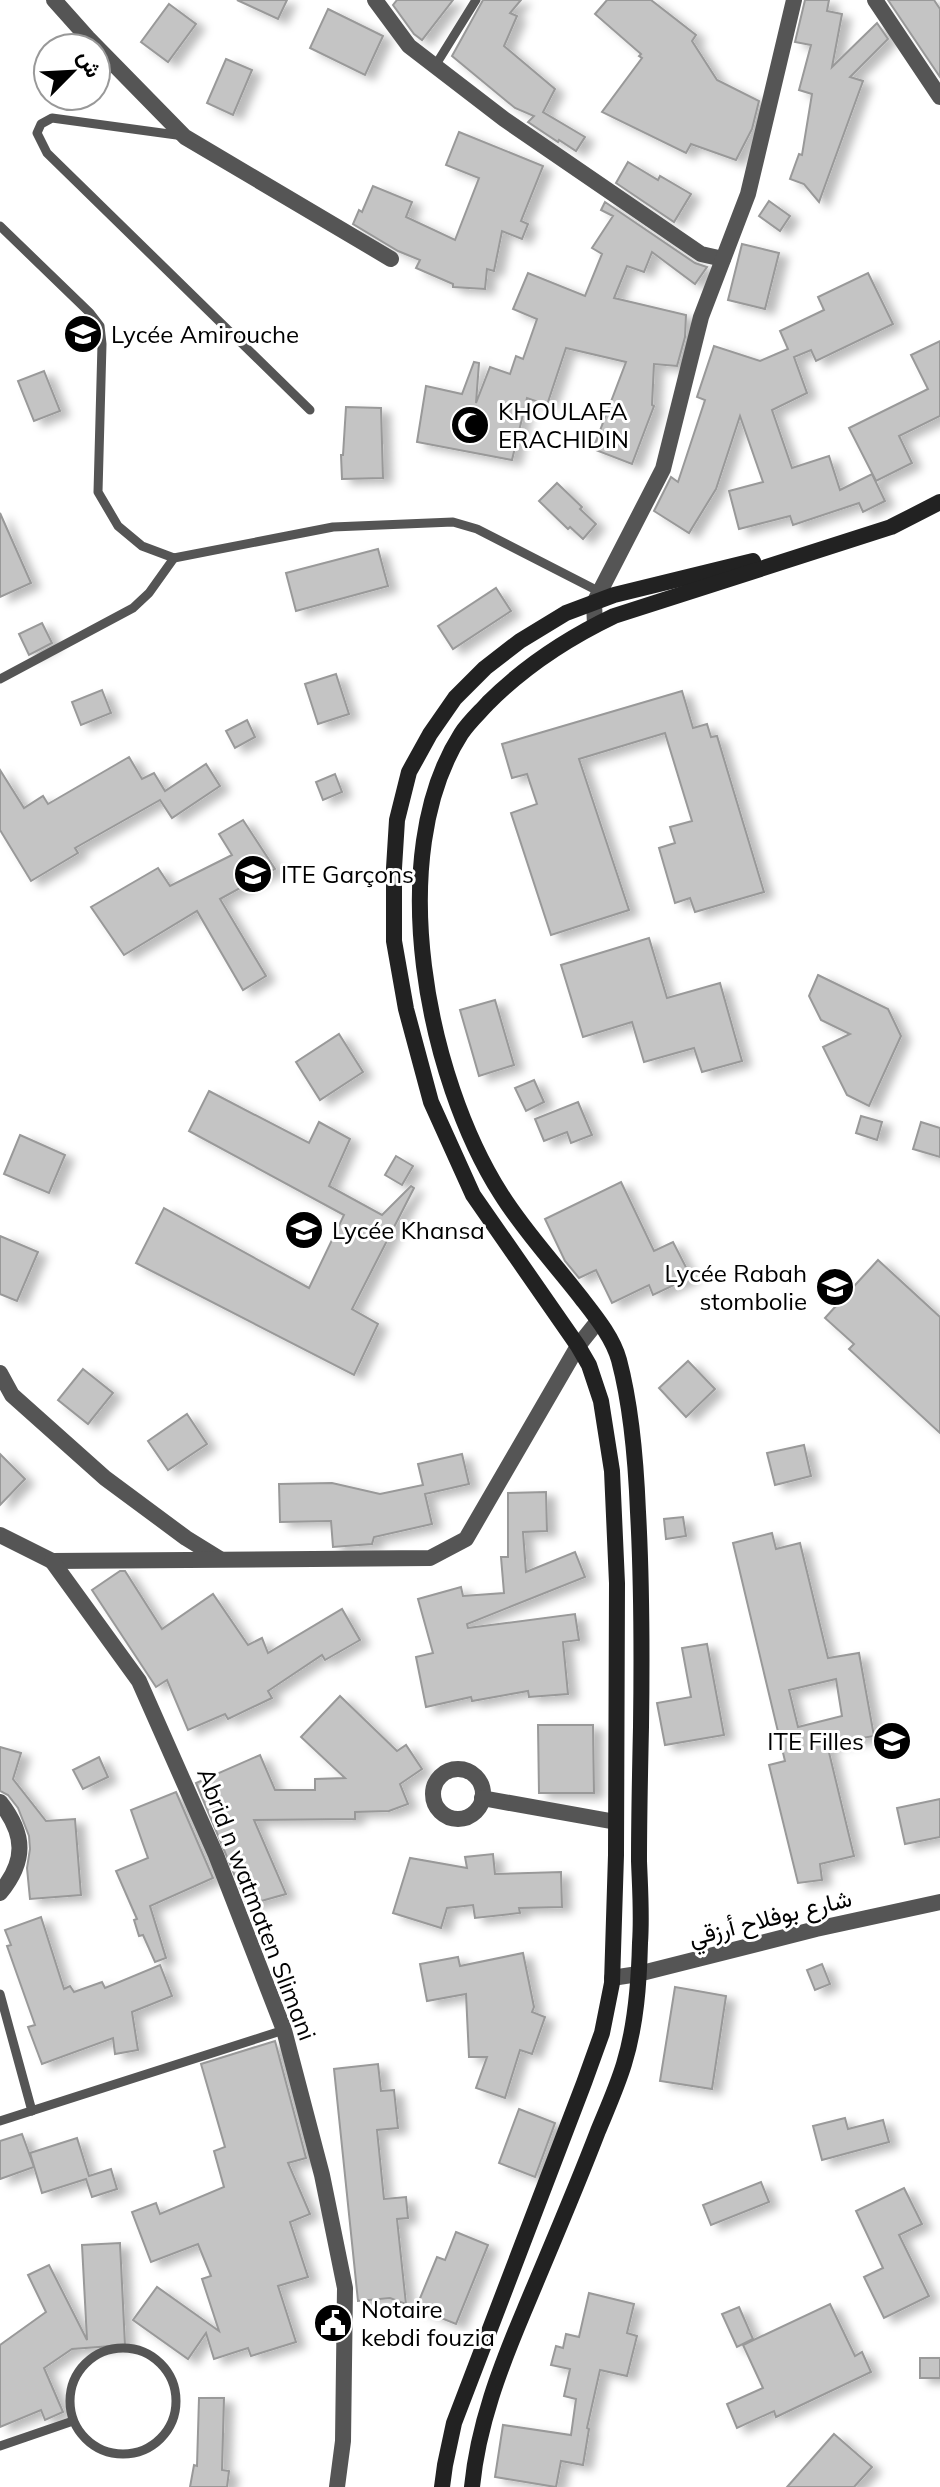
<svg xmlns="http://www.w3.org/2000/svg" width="940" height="2487" font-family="Mulish,Vazirmatn,sans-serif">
	<defs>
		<filter id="shadow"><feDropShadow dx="9" dy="5" stdDeviation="4" flood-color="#0004"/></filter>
	</defs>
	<rect width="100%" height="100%" fill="#fff"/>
	<g fill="#c4c4c4" stroke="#999" stroke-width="2" fill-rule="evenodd" filter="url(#shadow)">
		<path d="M237,0H287L278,19Z"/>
		<path d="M397,0H453L422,40L414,34L393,5Z"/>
		<path d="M483,0H521L510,13L517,16L504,46L555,89L543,112L585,137L576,151L559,140L558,142L528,122L534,116L515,108L452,56Z"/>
		<path d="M607,0H651L696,35L692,41L717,80L759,101L752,129L736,160L691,144L686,153L602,112L642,58L639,56L641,54L595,14Z"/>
		<path d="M805,0H829L827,11L842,14L832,67L877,23L888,39L850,77L863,81L819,202L804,184L790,179L799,154L802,155L812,94L799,90L811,45L795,42Z"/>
		<path d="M888,0H934L940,9V77Z"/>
		<path d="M169,4L196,24L168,62L141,42Z"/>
		<path d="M328,9L383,36L365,75L310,48Z"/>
		<path d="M226,59L252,70L233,115L207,103Z"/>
		<path d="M459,132L543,166L521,221L528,224L522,239L502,231L494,271L487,269L485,289L453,287V284L416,268L420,260L398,251L353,224L359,210L362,212L373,186L412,202L406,217L455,240L479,178L446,165Z"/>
		<path d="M628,162L658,180L660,176L691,194L674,222L616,183Z"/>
		<path d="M769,201L790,216L780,231L759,216Z"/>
		<path d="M605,202L695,263L707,267L695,284L652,252L644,272L627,266L614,298L686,315L685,337L677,366L654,364L652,405L654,406L632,464L593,449L626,362L566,348L547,405L527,398L512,460L417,442L426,386L462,394L474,362L479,363L476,403L490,367L510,374L516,356L523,359L537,319L513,309L528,273L585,296L602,254L592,248L613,216L601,210Z"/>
		<path d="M742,244L779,253L765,309L728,300Z"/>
		<path d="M868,273L893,324L816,361L811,350L794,357L807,393L772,410L792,468L829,456L840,490L872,474L885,501L863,512L859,503L793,525L790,516L739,529L729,491L763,482L740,416L716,489L689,533L654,511L671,477L678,482L705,400L697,397L714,346L760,361L788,349L780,331L824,310L818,297Z"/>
		<path d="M940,341V416L899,436L912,463L876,481L849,428L928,389L911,355Z"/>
		<path d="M44,371L60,411L34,421L18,381Z"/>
		<path d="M346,407L381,408L383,478L342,479L341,455H343Z"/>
		<path d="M557,483L582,507L580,509L596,524L583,539L570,527L568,529L539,501Z"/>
		<path d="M0,513L31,583L0,597Z"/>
		<path d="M378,549L388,586L296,611L286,573Z"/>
		<path d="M496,588L511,611L453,649L438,626Z"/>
		<path d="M42,623L52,643L29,655L19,634Z"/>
		<path d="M336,674L349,714L318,724L305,684Z"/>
		<path d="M102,690L111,713L81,725L72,702Z"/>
		<path d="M682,691L693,728L707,724L711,737L717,736L764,892L695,912L690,898L675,903L659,848L675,843L670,827L692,821L665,733L579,759L629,910L551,935L511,813L537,804L527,774L512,778L502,744Z"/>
		<path d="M247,720L255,737L235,748L226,731Z"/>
		<path d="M129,757L142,779L154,773L165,791L206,764L220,786L172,818L160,800L75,848L78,853L31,881L0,830V770L24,808L43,796L48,804Z"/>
		<path d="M335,774L342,792L323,800L316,782Z"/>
		<path d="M243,820L275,869L220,899L266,976L243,990L197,911L124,955L91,907L158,868L170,886L232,855L219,834Z"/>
		<path d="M649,938L667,998L720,983L742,1061L702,1072L694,1048L644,1062L632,1022L583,1037L561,965Z"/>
		<path d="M818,975L888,1009L901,1036L869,1106L847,1095L823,1047L850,1034L821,1020L809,996Z"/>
		<path d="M495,1000L514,1065L479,1076L460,1010Z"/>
		<path d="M339,1034L363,1072L320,1100L296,1062Z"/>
		<path d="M534,1080L544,1102L526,1111L515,1088Z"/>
		<path d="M209,1091L309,1143L319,1122L350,1139L329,1186L382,1215L411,1186L414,1188L352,1309L378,1324L354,1375L136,1263L164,1208L309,1288L344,1215L189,1131Z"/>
		<path d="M578,1102L592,1135L571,1143L567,1132L544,1141L535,1119Z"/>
		<path d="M861,1116L882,1122L877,1140L856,1133Z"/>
		<path d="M921,1122L940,1128V1157L913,1149Z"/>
		<path d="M20,1135L65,1155L49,1193L4,1174Z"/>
		<path d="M396,1156L413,1166L402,1185L385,1175Z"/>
		<path d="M621,1182L654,1251L673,1242L691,1277L653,1295L649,1285L612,1303L596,1270L579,1278L565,1261L545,1219Z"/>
		<path d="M0,1236L38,1252L17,1301L0,1294Z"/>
		<path d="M878,1260L940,1317V1433L849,1349L854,1344L825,1318Z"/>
		<path d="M688,1361L715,1389L686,1417L659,1388Z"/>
		<path d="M83,1369L113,1393L88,1424L58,1400Z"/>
		<path d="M187,1414L207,1444L168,1470L148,1441Z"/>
		<path d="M804,1445L811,1476L775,1485L767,1453Z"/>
		<path d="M0,1454L25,1479L0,1505Z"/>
		<path d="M462,1454L469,1484L425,1494L432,1524L374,1537L372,1544L333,1547L331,1521L280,1522L279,1484L332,1483L380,1494L423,1485L418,1464Z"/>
		<path d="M546,1492L547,1531L523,1532L526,1572L575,1552L585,1577L467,1624L468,1628L575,1614L579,1640L563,1642L568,1694L529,1697L528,1691L472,1701L471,1697L426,1707L416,1657L433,1653L418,1599L461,1587L463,1596L504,1593L501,1557H508V1493Z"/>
		<path d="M683,1517L686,1536L666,1539L664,1519Z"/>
		<path d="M772,1533L776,1549L800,1543L828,1658L859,1653L874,1736L827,1744L854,1856L820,1864L822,1880L798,1883L769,1765L785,1761L733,1543ZM836,1679L842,1716L798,1727L789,1690Z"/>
		<path d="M120,1571H125L162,1629L213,1594L248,1645L262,1638L268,1653L342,1609L360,1640L325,1660L322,1655L268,1691L272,1698L228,1719L225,1714L188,1730L167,1680L156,1687L92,1590Z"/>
		<path d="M707,1644L724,1735L665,1745L657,1703L691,1697L682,1648Z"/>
		<path d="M340,1696L397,1751L406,1745L422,1769L400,1784L408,1804L389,1811L355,1812V1819L254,1820L286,1894L247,1905L196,1783L260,1755L275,1790H315V1779L345,1778L301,1737Z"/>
		<path d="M538,1725H593L594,1793H539Z"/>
		<path d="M0,1747L21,1753L13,1779L46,1821L75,1819L81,1895L30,1899L27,1868L30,1849L29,1836L18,1808L8,1795L0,1791Z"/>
		<path d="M99,1757L108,1777L83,1789L73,1770Z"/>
		<path d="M176,1792L213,1878L150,1906L166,1958L155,1962L143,1935L139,1936L134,1920L137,1919L116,1871L148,1858L131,1810Z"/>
		<path d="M940,1799V1837L905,1844L897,1808Z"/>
		<path d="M493,1854L495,1874L561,1872L562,1907L519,1908L520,1913L475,1918L473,1905L447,1908L441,1928L393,1913L410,1858L467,1868L465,1857Z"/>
		<path d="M41,1917L64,1989L70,1986L74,1992L102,1982L105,1988L160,1965L172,1996L132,2012L138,2050L115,2054L113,2038L42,2064L28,2027L35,2025L7,1946L11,1945L5,1930Z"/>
		<path d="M523,1953L534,2007L532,2012L545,2017L532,2054L520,2050L505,2098L476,2088L487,2057H469L466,1994L427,2001L420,1964L458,1957L460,1966Z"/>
		<path d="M822,1964L830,1984L815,1990L807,1970Z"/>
		<path d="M675,1987L726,1996L712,2089L660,2081Z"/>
		<path d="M275,2041L306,2158L288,2163L310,2214L290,2222L308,2277L278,2286L296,2342L251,2356L248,2348L214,2359L206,2333L188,2359L133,2320L157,2287L219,2331L202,2279L211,2276L198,2244L151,2262L132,2212L156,2203L160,2214L224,2187L214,2151L225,2147L201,2064Z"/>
		<path d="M378,2064L381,2091L394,2090L398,2128L377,2130L384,2199L406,2197L408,2218L397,2219L406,2304L390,2298L358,2301L334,2069Z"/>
		<path d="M519,2109L555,2123L535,2177L499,2163Z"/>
		<path d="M845,2118L848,2129L883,2120L889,2142L822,2160L813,2126Z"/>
		<path d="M22,2134L34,2167L0,2179V2141Z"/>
		<path d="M77,2138L89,2176L111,2169L117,2189L92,2197L86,2179L42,2193L30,2153Z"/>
		<path d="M761,2182L769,2202L711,2225L703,2205Z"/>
		<path d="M904,2188L922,2224L899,2235L929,2296L884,2318L864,2277L883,2268L856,2211Z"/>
		<path d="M456,2232L488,2245L456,2324L416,2308L437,2257L445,2260Z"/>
		<path d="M120,2243L125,2345L72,2349L44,2368L63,2412L45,2420L41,2410L0,2427V2345L46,2312L28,2275L49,2265L87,2340L82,2245Z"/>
		<path d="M589,2293L634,2304L627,2333L637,2336L627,2376L600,2370L587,2428L589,2429L583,2465L561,2461L556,2487L495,2477L503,2425L571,2435L576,2399L564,2396L570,2369L551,2365L556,2346L563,2348L566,2334L579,2337Z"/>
		<path d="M830,2304L855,2356L862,2352L871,2372L776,2417L774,2411L737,2428L727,2404L763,2388L743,2345Z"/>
		<path d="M739,2307L753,2339L737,2347L722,2314Z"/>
		<rect x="920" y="2358" width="20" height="20"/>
		<path d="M199,2398H224L222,2470L229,2471L227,2487H190L194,2465L197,2466Z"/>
		<path d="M834,2434L872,2467L854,2487H787Z"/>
	</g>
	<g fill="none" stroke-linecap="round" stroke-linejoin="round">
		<g stroke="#555" stroke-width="9">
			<path d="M435,66L476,0"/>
			<path d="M184,136L52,118L41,124L37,133L47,153L310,410"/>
			<path d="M0,226L90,313L100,326L102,344L98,492L118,526L142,546L174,558L333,527L453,522L477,529L600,592"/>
			<path d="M0,679L133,608L149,593L174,558"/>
			<path d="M0,1994L32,2111"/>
			<path d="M0,2121L284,2030"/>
			<circle cx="123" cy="2401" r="53"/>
			<path d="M0,2446L73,2421"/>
		</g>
		<g stroke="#555" stroke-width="16">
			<path d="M54,0L88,38L185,137L391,259"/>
			<path d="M375,0L409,46L504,119L701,254L723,259"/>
			<path d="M875,0L940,97"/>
			<path d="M595,625L594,603L663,469L701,317L748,194L794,0"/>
			<path d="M0,1373L12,1395L105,1478L186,1538L220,1559"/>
			<path d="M0,1535L52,1561L430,1558L466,1539L578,1346L598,1321"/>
			<path d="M52,1561L139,1681L216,1855L284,2030L322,2175L345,2288L343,2441L337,2487"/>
			<circle cx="458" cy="1794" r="25"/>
			<path d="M482,1798L616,1822"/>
			<path d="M0,1802C26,1835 26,1861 0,1893"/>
			<path d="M612,1978L638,1974L816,1929L940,1902"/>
		</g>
		<g stroke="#222" stroke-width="16">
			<path d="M442,2487L445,2465L454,2423L584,2083L602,2033L612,1983L616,1855L617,1583L612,1471L601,1401L589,1365L578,1346L473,1195L431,1102L406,1009L394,941V868L397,820L409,772L430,734L455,698L485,668L520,641L566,613L614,595L753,561"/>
			<path d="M472,2487C478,2425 500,2368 524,2311C549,2251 575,2191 598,2131C607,2109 617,2087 624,2064C636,2025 639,1984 640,1943C642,1915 640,1888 639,1861C639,1816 640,1772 641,1727C642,1655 642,1584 638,1512C636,1462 632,1409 619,1360C613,1338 596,1317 582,1299C555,1264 524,1231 501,1194C427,1078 383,856 461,734C468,723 479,713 488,703C524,667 568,638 614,616L891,527L940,502"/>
		</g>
	</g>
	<defs>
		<symbol id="school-disc" viewBox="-11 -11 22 22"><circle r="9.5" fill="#000" stroke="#fff"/><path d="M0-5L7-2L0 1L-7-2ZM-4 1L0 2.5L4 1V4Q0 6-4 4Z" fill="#fff"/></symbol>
		<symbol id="mosque-disc" viewBox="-11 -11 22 22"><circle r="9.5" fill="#000" stroke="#fff"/><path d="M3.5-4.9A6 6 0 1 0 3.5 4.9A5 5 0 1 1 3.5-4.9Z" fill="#fff"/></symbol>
		<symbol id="university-disc" viewBox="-11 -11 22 22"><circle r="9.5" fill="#000" stroke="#fff"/><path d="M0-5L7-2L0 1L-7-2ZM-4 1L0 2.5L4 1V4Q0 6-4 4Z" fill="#fff"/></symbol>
		<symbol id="civic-disc" viewBox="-11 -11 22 22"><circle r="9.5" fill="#000" stroke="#fff"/><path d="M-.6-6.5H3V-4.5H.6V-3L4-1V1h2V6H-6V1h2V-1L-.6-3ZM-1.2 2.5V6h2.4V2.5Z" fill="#fff"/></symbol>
	</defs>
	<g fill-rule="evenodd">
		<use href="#school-disc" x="61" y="312" width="44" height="44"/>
		<use href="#mosque-disc" x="448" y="403" width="44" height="44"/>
		<use href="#university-disc" x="231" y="852" width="44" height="44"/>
		<use href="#school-disc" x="282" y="1208" width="44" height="44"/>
		<use href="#school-disc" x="813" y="1265" width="44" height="44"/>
		<use href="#university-disc" x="870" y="1719" width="44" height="44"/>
		<use href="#civic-disc" x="311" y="2301" width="44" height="44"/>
	</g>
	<g text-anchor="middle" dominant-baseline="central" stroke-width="6" stroke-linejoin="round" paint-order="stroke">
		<g font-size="24" fill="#000" stroke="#fff" text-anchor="start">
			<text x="111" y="334">Lycée Amirouche</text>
			<text x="498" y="411">KHOULAFA<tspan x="498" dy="28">ERACHIDIN</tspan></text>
			<text x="281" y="874">ITE Garçons</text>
			<text x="332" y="1230">Lycée Khansa</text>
			<text x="807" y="1273" text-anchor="end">Lycée Rabah<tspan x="807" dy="28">stombolie</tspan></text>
			<text x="864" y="1741" text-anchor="end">ITE Filles</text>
			<text x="361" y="2309">Notaire<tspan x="361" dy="28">kebdi fouzia</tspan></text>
		</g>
		<g font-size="24" fill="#000" stroke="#fff">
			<text transform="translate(257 1904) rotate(69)">Abrid n watmaten Slimani</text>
			<text transform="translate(770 1917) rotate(-14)">شارع بوفلاح أرزقي</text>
		</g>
	</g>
	<g transform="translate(72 72) rotate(66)"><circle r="38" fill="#ffffff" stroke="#999999" stroke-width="2"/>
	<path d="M0-6L14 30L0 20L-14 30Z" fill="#000000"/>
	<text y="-12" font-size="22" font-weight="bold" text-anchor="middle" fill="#000000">ش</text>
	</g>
</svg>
